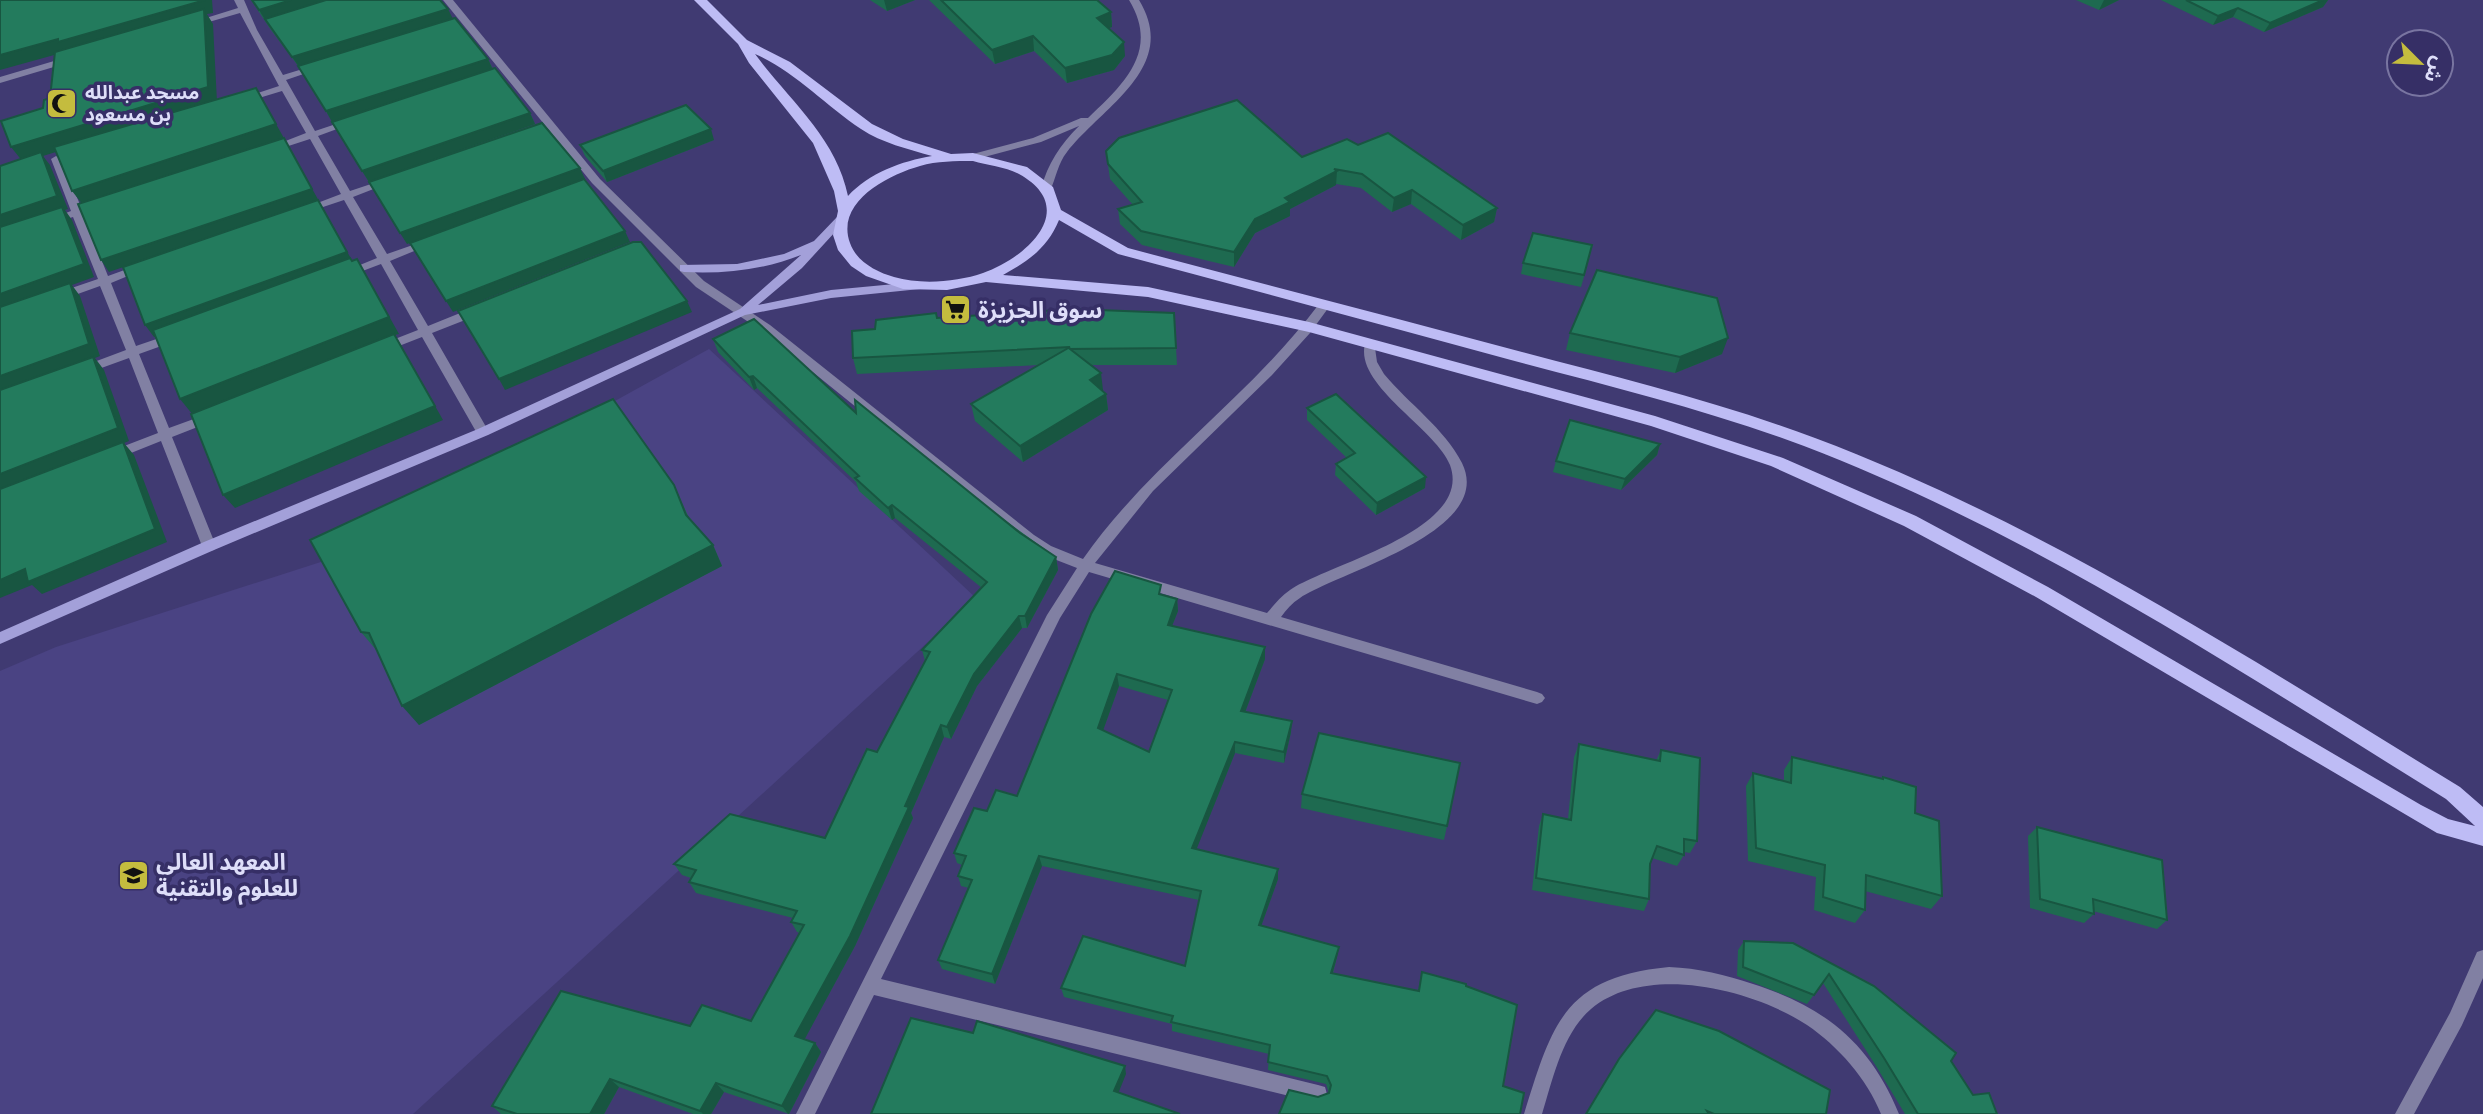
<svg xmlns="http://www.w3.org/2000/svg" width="2483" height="1114" font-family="'Source Serif 4','Noto Sans Arabic',serif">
	<rect width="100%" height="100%" fill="#403a72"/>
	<path fill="#4a4383" d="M709,349L976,598L413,1114H0V671L56,647L327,560Z"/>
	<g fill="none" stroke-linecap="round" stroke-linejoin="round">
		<g fill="#8180a3" fill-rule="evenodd">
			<path d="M234,0H244L257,30L283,75L319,64L324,67L286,80L315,131L351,119L356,122L318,136L350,191L389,178L394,181L353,197L387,254L430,239L436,242L390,261L428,326L475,307L479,306L485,310L483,313L432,333L489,432L488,435H478L422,337L381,353L375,349L377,346L418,330L381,264L344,278L338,274L377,258L344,200L305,213L299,210L341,194L310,139L270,152L265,149L306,133L282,91L242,103L237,100L279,86L240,13L195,26L190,23L238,8Z"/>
			<path d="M443,0H453L600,179L704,281L770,325L1034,535L1051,546L1083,559C1150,463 1249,398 1319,304L1323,303L1329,307L1310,333L1272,375L1153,491L1095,563L1267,613C1274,605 1281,596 1290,590C1328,564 1474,530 1450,465C1436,428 1350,383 1366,341H1374L1377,362L1384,374C1409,404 1444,428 1462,463C1496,532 1338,572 1300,598C1292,603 1286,610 1281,617L1537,692L1542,694L1545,698L1542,702L1537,704L1089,572L1060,618L881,979L1318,1085L1325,1087L1327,1094L1325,1101L1318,1103L874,995L815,1114H796L1047,615L1077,568L1041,554L1024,543L762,331L696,287L592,183Z"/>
			<path d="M1129,0H1139C1180,67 1103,106 1067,152C1058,163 1056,178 1050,191L1046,192L1041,189C1048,163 1060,145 1079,126L1041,142L973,160L969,159V155L1033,138L1081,118H1088C1124,84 1160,51 1129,0Z"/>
			<path d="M71,56L74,57V61L0,83V77Z"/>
			<path d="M56,156L61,159L81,207L98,202L103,205L83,214L108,276L141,264L147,268L111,283L136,346L174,333L180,337L178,340L139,354L169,428L213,412L219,416L218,419L172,437L216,546L214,550L209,551L202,546L161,441L111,461L104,456L106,453L158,433L129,358L82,375L76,371L78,368L126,350L100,286L61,300L55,296L57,293L98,279L73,217L51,224L45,221L71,211L51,159Z"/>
			<path d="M2483,950V978L2462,1025L2414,1114H2395L2450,1013L2477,952Z"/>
			<path d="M1669,967C1698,968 1726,975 1753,984C1825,1007 1870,1043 1899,1114H1881C1867,1079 1838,1046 1807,1025C1752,989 1646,963 1591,1009C1562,1034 1553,1079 1542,1114H1524C1552,1024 1564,977 1669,967Z"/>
		</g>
		<path fill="#a3a0d9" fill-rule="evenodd" d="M841,216L847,219L802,268L758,305L831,290L916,282L920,283V289L831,298L745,315L488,435L214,550L0,644V632L204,542L478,429L740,309L801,255C763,270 724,274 684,272L680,271V265L737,264L784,254L814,241L837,217Z"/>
		<path fill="#bebcf5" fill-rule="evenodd" d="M694,0H707L747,40L790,62L872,124L903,139L951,154L973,153L1027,167L1053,187L1061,210L1128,248C1259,283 1391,317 1522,352C1620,378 1719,402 1815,438C2044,524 2252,660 2460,787L2483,807V846L2437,833L2036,597L1904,526L1771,466L1651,426L1309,332L1148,297L986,282L947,290L903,289L866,276L851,266L838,250L833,235L838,211L834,191L813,143L749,63L738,44ZM755,54C794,71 825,105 861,129C882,143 908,149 932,156C902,161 869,173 848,196C836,137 789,100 755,54ZM973,161C987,165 1006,167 1019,174C1080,208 1028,257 983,273C957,282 921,285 894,277C876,272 856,261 850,243C835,202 888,175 920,166C937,161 955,161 973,161ZM1059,220L1118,254C1249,289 1380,324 1511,360C1609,386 1708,410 1804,446C2032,533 2239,671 2446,799L2475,826L2448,819L2421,805L2048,587L1916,516L1783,458L1655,416L1309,322L1148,287L1003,275C1029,261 1048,247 1059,220Z"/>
	</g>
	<g fill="#1e6a50" fill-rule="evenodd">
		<path d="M251,0H440L448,9L452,19L488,59L493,69L530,113L535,124L369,182L299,67L271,30Z"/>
		<path d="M870,0H915L887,11Z"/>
		<path d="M929,0H1097L1111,12L1112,27L1108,28L1125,56L1114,70L1067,83L1034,51L995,64Z"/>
		<path d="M2076,0H2119L2099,10Z"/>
		<path d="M2161,0H2328L2323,7L2264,32L2233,17L2213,25Z"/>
		<path d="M714,140L607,182L585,156L580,145Z"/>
		<path d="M1358,145L1497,208L1494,222L1461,240L1411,204L1392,212L1361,188L1336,184V185L1290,209V216L1255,233L1234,267L1142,245L1120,224L1118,209L1133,205L1110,179L1106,151L1302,157Z"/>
		<path d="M1590,256L1581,287L1521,274L1523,263Z"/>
		<path d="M1174,313L1177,365H1091L1103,390H1102L1106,394L1108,410L1023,462L975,421L971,404L1039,365L857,374L853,358L875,329L937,318Z"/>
		<path d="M1570,333L1722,354L1675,373L1566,350Z"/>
		<path d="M713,339L856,413L1056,557L1058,570L1027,628H1022L977,686L951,739L944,737L911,813L913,818L855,946L804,1040L815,1043L821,1052L789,1114L724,1092L711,1114H693L619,1087L604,1114H501L492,1106L690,1026L751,1021L800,933L797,932L791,922L793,918L696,893L689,882L691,878L682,875L674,864L825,838L877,752L925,661L922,650L982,588L895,518L892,520L859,491L856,482L757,388L754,390L718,352Z"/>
		<path d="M1307,408L1425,488L1376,515L1335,475L1336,464L1347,458L1307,420Z"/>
		<path d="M1660,444L1657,455L1621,490L1553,472L1556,461Z"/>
		<path d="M674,485L689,518L713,545L722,566L419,725L377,651L361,632Z"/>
		<path d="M1162,595L1177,599L1178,611L1172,626L1265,647V659L1245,712L1291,732L1284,763L1235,753L1196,849L1278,879L1261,926L1339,947L1337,957L1333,973L1418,991L1422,972L1466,986L1503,1086L1318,1097L1329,1093L1326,1084L1268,1070L1269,1054L1172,1031V1024L1064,997L1061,988L1185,966L1199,900L1042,866L995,984L942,969L938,960L969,888L961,886L958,876L962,865L957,863L954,853L987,811L1017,796ZM1119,686L1168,700L1149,752L1103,730Z"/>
		<path d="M1579,744L1656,761L1661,750L1697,841L1690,853L1684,852V855L1677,866L1652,858L1650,864L1649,899L1644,911L1532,890L1539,826L1543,814L1568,819L1574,757Z"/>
		<path d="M1792,757L1881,779L1883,777L1915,813L1942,896L1931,909L1865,891V910L1855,923L1814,910L1816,877L1748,861L1746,786L1753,773L1784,781V770Z"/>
		<path d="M1302,794L1447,826L1444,840L1301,808Z"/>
		<path d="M2037,827L2167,920L2157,929L2093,911L2094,914L2084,923L2030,908L2028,836Z"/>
		<path d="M1744,941L1793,943L1951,1061L1973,1095L1997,1114H1905L1876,1066L1823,983L1807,1004L1737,976L1738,950Z"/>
	</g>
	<g fill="#185641">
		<path d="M205,0H212L213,13L207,14L213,24L217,102L43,156L50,165L68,209L65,210L72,220L94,277L72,285L80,296L100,356L95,358L104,370L129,441L124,443L134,455L167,542L42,594L32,585L0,598V215L23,162L11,147L208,87L65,52L0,70V55Z"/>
		<path d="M291,0H332L265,20L259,10Z"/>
		<path d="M884,0H915L887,11Z"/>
		<path d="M2104,0H2119L2099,10Z"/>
		<path d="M2323,0H2328L2323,7L2264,32L2270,23Z"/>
		<path d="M2238,8L2233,17L2213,25L2218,16Z"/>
		<path d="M448,9L453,19L299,67L292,57Z"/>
		<path d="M1111,12L1112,27L1098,32L1097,18Z"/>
		<path d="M1033,36L1034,51L995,64L992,50Z"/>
		<path d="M1124,42L1125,56L1114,70L1067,83L1065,68Z"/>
		<path d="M488,59L493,70L332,122L326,111Z"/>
		<path d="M256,88L354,264L154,337L145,325L318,200L109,272L101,260L83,205L72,191Z"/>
		<path d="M530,113L535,124L369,182L362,171Z"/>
		<path d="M711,129L714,140L607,182L603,171Z"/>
		<path d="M580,168L585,179L407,244L400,233Z"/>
		<path d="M1337,171L1336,185L1290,209V216L1255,233L1234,267V252L1255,219L1285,198Z"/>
		<path d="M1412,190L1411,204L1392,212L1394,198Z"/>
		<path d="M1497,208L1494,222L1461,240L1463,225Z"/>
		<path d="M625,231L630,242L453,312L446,301Z"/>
		<path d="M357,259L399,334L395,335L443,420L235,508L223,495L193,415L180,399Z"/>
		<path d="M687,301L692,312L505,390L499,379Z"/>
		<path d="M1728,338L1722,354L1675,373L1680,357Z"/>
		<path d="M1101,373L1103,390L1091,397L1090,380Z"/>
		<path d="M753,376L757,388L754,390L749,377Z"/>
		<path d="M1106,394L1108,410L1023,462L1020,446Z"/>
		<path d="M1660,444L1657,455L1621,490L1625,479Z"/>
		<path d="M1426,477L1425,488L1376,515L1377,503Z"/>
		<path d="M892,505L895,518L892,520L888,508Z"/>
		<path d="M713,545L722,566L419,725L402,706Z"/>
		<path d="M1056,557L1058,570L1027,628L1025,616Z"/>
		<path d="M1177,599L1178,611L1168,636V625Z"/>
		<path d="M1019,616L1022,628L977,686L951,739L947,727L974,674Z"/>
		<path d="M1265,647V659L1241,723V711Z"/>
		<path d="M1117,674L1119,686L1100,739L1098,728Z"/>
		<path d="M1292,721L1291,732L1284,763V752Z"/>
		<path d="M941,725L944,737L911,813L913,818L855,946L801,1046L795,1036L905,806Z"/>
		<path d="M1235,742V753L1193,858L1192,848Z"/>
		<path d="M1039,856L1042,866L995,984L992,974Z"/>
		<path d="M1278,869V879L1258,935L1259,925Z"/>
		<path d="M1339,947L1337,957L1330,982L1331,973Z"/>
		<path d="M815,1043L821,1052L789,1114H788L782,1106Z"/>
		<path d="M1125,1066L1126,1074L1116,1099L1114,1091Z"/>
		<path d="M610,1079L619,1087L604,1114H590Z"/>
		<path d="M716,1083L724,1092L711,1114H703L700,1111Z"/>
	</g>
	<g fill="#237b5d" stroke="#185641" stroke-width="2" fill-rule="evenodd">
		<path d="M0,0H205L58,42V39L0,55Z"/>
		<path d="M252,0H291L259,10Z"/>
		<path d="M326,0H440L448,9L292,57L265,19Z"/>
		<path d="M941,0H1097L1111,12L1097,18L1124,42L1112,55L1065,68L1033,36L992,50Z"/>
		<path d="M2186,0H2323L2270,23L2238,8L2218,16Z"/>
		<path d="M204,9L208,87L11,147L1,121L43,108L44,100L50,98L55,52Z"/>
		<path d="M455,18L488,59L326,111L298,66Z"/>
		<path d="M495,68L530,113L362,171L332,122Z"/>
		<path d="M256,88L276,124L72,191L54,147Z"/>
		<path d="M1237,100L1302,157L1347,139L1358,145L1388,133L1497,208L1463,225L1412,190L1394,198L1362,174L1334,169L1337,171L1285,198L1290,202L1255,219L1234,252L1141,231L1118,209L1142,202L1108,164L1106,151L1119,138Z"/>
		<path d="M686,105L711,129L603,171L580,145Z"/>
		<path d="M542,123L580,168L400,233L369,182Z"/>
		<path d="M284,138L312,189L101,260L78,204Z"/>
		<path d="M41,152L57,196L0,215V166Z"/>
		<path d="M584,179L625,231L446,301L410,243Z"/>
		<path d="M318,200L347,252L145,325L123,267Z"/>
		<path d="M62,207L84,264L0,294V227Z"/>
		<path d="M1533,233L1592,245L1584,275L1523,263Z"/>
		<path d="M633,242H641L687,301L499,379L458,311Z"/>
		<path d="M350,258L352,261L357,259L389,317L180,399L153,330Z"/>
		<path d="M1597,270L1717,298L1728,338L1680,357L1570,333Z"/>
		<path d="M70,283L89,344L0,376V307Z"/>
		<path d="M1074,309L1174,313L1176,348L1070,349L1101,373L1090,380L1106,394L1020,446L971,404L1070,347L853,358L852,331L875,329L876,320L936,313L937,318Z"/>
		<path d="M754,319L856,413L855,400L1020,533L1056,557L1025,616H1019L974,674L947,727L941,725L905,806L909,807L850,936L795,1036L815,1043L782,1106L716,1083L700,1111L610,1079L590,1114H517L492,1106L561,991L690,1026L702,1005L751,1021L804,925L791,922L797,911L689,882L696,870L674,864L730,814L825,838L867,749L877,752L930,652L922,650L987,582L892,505L888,508L855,478L859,476L753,376L749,377L713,339Z"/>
		<path d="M394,334L435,406L223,495L191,414Z"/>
		<path d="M93,357L118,428L0,474V390Z"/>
		<path d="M1336,394L1426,477L1377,503L1336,464L1355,453L1307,408Z"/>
		<path d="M613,399L674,485L686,515L713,545L402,706L369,633L361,632L310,540Z"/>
		<path d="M1570,420L1660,444L1625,479L1556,461Z"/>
		<path d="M123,442L155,529L28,582L25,569L0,580V489Z"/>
		<path d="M1115,571L1161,585L1159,594L1177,599L1168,625L1265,647L1241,711L1292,721L1284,752L1235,742L1192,848L1278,869L1259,925L1339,947L1331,973L1419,991L1422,972L1466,984V986L1517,1005L1503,1086L1524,1093L1520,1114H1279L1289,1090L1318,1097L1329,1093L1331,1085L1327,1076L1268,1062L1270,1045L1171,1022L1173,1016L1061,988L1083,936L1185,966L1201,891L1039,856L992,974L938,960L972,880L958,876L966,856L954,853L974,808L987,811L996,790L1017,796L1091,614ZM1117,674L1172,690L1149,752L1098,728Z"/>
		<path d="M1319,733L1460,763L1447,826L1302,794Z"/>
		<path d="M1579,744L1660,761L1661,750L1700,758L1697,841L1684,839V855L1657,846L1650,864L1649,899L1536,878L1543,814L1571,820Z"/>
		<path d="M1792,757L1883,779V777L1916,787L1915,813L1939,821L1942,896L1866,875L1865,910L1823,897L1825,865L1756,848L1753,773L1791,783Z"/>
		<path d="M2037,827L2162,860L2167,920L2093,899L2094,914L2040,899Z"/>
		<path d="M1744,941L1793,943L1874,986L1956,1053L1951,1061L1973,1095L1989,1093L1997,1114H1918L1884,1058L1829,974L1814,995L1743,967Z"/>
		<path d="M1656,1010L1719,1031L1830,1090L1826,1114H1714L1707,1111L1709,1114H1586L1619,1059Z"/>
		<path d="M911,1018L973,1033L977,1021L1125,1066L1114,1091L1180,1114H871Z"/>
	</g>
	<defs>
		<symbol id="mosque-square" viewBox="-11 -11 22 22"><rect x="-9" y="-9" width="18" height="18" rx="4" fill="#c4bc3e" stroke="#362f66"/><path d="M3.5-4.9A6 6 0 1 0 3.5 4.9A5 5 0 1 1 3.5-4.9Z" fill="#111"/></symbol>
		<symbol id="supermarket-square" viewBox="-11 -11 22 22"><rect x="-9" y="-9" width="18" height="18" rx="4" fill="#c4bc3e" stroke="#362f66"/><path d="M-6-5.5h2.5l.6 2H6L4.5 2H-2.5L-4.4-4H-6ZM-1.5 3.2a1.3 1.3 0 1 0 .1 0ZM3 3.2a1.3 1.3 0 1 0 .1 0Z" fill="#111"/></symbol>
		<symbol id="university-square" viewBox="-11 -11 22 22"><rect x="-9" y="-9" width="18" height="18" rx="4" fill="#c4bc3e" stroke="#362f66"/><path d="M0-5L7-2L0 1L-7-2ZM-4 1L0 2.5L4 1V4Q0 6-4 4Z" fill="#111"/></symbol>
	</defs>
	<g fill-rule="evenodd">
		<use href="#mosque-square" x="44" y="86" width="35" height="35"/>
		<use href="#supermarket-square" x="938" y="292" width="35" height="35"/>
		<use href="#university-square" x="116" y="858" width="35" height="35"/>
	</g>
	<g text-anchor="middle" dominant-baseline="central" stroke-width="7" stroke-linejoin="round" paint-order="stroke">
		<g font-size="19" font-weight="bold" fill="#dedef9" stroke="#362f66" text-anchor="start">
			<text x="85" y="92">مسجد عبدالله<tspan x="85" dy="22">بن مسعود</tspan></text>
		</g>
		<g font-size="23" font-weight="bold" fill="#dedef9" stroke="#362f66" text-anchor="start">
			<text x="978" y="310">سوق الجزيزة</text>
			<text x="156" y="862">المعهد العالي<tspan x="156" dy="26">للعلوم والتقنية</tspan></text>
		</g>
	</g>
	<g transform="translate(2420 63) rotate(114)"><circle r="33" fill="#362f66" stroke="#7975a1" stroke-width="2"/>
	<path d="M0-5L12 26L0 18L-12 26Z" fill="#c4bc3e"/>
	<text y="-10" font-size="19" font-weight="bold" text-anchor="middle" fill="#dedef9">ش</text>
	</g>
</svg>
